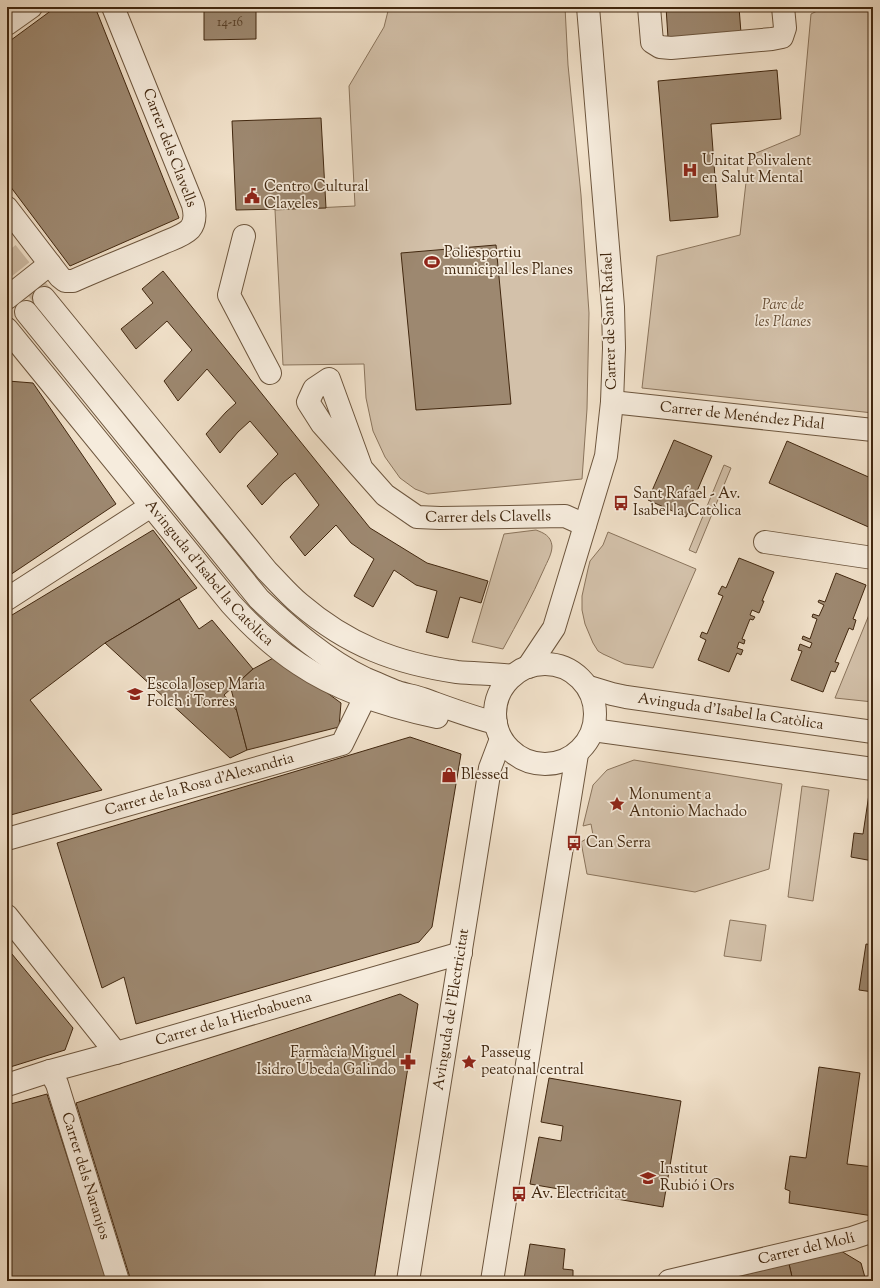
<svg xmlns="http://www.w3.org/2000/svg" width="880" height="1288" font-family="'Sorts Mill Goudy',serif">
	<rect width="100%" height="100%" fill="#f1e1ca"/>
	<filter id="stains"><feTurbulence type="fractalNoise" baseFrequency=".005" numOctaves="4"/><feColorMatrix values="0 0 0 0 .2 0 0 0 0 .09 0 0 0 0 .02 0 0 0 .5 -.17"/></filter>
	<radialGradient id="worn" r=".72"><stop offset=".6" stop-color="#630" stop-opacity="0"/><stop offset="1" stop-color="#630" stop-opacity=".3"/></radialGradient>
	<g fill="#d3c1aa" stroke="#8a745c">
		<path d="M389,7H565L568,65L581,195L589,313L587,409L582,479L428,494L415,489L400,478L385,457L373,431L366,398L364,364L283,365L275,210L355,206L349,86L384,27Z"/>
		<path d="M825,7H873V413L642,388L657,256L740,235L749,156L800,135L811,14Z"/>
		<path d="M724,465L731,468L696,553L689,550Z"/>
		<path d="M536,530C544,533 551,536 552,546C552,554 547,562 544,569C532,597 517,623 503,649L472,642L504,534Z"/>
		<path d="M608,532L696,569L653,668L625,664L603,654L598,651L593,643L585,624L582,610V596L588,569L590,561L603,545Z"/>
		<path d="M873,605V702L835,698Z"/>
		<path d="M634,760L782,784L769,869L695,892L587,874L581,842L593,835L591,824L583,826L593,785L607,770Z"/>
		<path d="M802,786L829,790L813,901L788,897Z"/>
		<path d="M730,920L766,925L761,961L724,956Z"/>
	</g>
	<g fill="#9d8870" stroke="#41270f">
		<path d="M56,7H95L179,218L70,266L7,182V43Z"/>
		<path d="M204,7H256V39L204,40Z"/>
		<path d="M666,7H739L741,33L668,38Z"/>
		<path d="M777,70L781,119L711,124L718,217L670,221L658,81Z"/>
		<path d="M321,118L326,208L236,210L232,121Z"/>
		<path d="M496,245L511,404L416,410L401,253Z"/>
		<path d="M163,271L370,528L427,563L488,581L481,603L460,597L448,638L426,632L437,591L416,585L394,570L373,607L354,596L374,559L351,543L336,525L305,556L290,537L319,505L295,473L284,482L262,505L247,486L278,454L250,421L238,432L220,453L206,434L226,412L236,403L207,369L178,401L164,381L192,350L167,321L136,349L121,329L153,303L142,289Z"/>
		<path d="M8,381L33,383L116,504L7,577V382Z"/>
		<path d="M674,440L712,456L686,517L648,500Z"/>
		<path d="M787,441L873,479V529L769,483Z"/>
		<path d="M153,530L197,588L105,643L30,700L102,790L7,816V618Z"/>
		<path d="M739,558L774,572L762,601H764L759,613L752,610L750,615L755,617L753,620L750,619L742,639L745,640L744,644L739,642L737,648L743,650L741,655L737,653L729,672L698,660L706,640L700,637L702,632L707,634L723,596L718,594L722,586L726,588Z"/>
		<path d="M836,573L866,585L853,619L856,620L853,630L849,628L835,662L839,663L835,672L831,671L823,692L791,680L802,651L798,650L800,644L810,648L812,643L802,639L803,636L810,639L817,619L812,617L813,614L819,616L824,605L818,602L819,600L825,602Z"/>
		<path d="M179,599L199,629L212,620L253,669L224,695L237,711L247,750L230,758L105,643Z"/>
		<path d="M277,656L341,703L339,727L247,750L231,689L253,669Z"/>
		<path d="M410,737L461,754L432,927L419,942L136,1024L124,977L102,988L57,843Z"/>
		<path d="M869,794H873V861L851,857L854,833L863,834Z"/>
		<path d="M866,944L873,945V992L859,990Z"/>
		<path d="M7,948L73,1028L65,1050L7,1068Z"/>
		<path d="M400,994L418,1004L374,1281H131L76,1103Z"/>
		<path d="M819,1067L860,1073L847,1164L873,1167V1216L789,1203L790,1191L785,1189L790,1156L806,1158Z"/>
		<path d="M549,1078L681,1101L663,1207L530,1184L539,1137L561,1141L563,1126L541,1122Z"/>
		<path d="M47,1094L107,1281H7V1105Z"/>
		<path d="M530,1244L565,1249L563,1269L573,1270V1281H534L524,1279Z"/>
		<path d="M841,1251L861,1263L866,1281H793L789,1264Z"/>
		<path d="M789,1264L793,1281H736L735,1277Z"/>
		<path d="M735,1277L736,1281H719Z"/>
	</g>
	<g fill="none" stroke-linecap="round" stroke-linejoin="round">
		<path stroke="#cebca5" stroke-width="22" stroke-dasharray="22 11" stroke-linecap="butt" d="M7,252L44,298"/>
		<defs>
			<g id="minor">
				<path d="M649,7L652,42L660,47L671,48L772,39L782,37L785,28L783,7"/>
				<path d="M7,24L31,7"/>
				<path d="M7,208L60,277L65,281H73C102,268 133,256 163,243C172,239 183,236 190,229C196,222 195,213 193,205L113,7"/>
				<path d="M244,236L229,295L270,373"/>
				<path d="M7,298L50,264"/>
				<path d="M44,298L267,571C278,582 288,594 300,604C348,645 395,663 457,672C476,674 494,673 512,676"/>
				<path d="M26,312L259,599C291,629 326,660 366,679C376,683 387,688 397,692C406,695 415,696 423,699C448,708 471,717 496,723"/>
				<path id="s1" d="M7,329L231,604C251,626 273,647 299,664C339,691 390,707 437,717"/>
				<path id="s2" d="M612,402L873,430"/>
				<path id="s3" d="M361,467L329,379L314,389L308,402L322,424L385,495L417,517L440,518L565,516L585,525"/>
				<path d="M765,542L873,558"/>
				<path d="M7,599L151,506"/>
				<circle cx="545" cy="714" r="50"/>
				<path d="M528,667L554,628L606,456L612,402L614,348L613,307L588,7"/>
				<path id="s4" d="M589,687L612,694L626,697L873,732"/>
				<path d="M593,730L873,769"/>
				<path id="s5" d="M7,839L342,744L365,697"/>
				<path d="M7,916L116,1053"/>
				<path id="s6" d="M50,1071L57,1084L118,1281"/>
				<path id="s7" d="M7,1085L50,1071L116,1053L461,953"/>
				<path id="s8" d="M408,1281L490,768L501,739"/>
				<path d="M492,1281L577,754"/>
				<path id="s9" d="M669,1281L852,1238L873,1231"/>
			</g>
		</defs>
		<use href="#minor" stroke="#6d563e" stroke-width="24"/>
		<use href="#minor" stroke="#f6ecdd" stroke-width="22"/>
	</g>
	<defs>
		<symbol id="hospital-bare" viewBox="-9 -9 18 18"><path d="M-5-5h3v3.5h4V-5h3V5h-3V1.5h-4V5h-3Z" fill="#8f2418" stroke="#f6ecdd" stroke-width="2.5" paint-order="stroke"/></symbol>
		<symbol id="civic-bare" viewBox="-9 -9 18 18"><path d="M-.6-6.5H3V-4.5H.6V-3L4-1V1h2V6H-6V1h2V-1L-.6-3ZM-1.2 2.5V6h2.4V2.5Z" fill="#8f2418" stroke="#f6ecdd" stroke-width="2.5" paint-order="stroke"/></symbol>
		<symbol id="stadium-bare" viewBox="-9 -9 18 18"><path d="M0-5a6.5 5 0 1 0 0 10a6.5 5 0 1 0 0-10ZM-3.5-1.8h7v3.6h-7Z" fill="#8f2418" stroke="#f6ecdd" stroke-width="2.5" paint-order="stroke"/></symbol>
		<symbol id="bus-bare" viewBox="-9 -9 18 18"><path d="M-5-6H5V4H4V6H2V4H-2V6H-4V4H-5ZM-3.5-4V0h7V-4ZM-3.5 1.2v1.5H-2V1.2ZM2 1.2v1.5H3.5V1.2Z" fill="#8f2418" stroke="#f6ecdd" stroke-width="2.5" paint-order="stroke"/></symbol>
		<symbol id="school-bare" viewBox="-9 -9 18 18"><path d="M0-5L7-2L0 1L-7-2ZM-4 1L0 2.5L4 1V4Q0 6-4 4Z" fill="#8f2418" stroke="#f6ecdd" stroke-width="2.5" paint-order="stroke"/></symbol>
		<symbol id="shop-bare" viewBox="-9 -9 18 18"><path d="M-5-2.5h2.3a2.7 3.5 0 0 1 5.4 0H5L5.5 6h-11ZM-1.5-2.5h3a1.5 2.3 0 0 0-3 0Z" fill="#8f2418" stroke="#f6ecdd" stroke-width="2.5" paint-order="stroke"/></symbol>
		<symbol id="sight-bare" viewBox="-9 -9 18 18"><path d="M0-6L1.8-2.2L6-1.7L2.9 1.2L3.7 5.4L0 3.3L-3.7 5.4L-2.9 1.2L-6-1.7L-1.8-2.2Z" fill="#8f2418" stroke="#f6ecdd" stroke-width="2.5" paint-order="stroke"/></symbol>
		<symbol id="pharmacy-bare" viewBox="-9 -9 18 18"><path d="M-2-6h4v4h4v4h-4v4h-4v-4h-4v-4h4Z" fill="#8f2418" stroke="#f6ecdd" stroke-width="2.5" paint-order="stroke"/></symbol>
	</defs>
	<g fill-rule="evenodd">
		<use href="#hospital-bare" x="679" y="159" width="22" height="22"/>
		<use href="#civic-bare" x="241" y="185" width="22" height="22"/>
		<use href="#stadium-bare" x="421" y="251" width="22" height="22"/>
		<use href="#bus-bare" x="610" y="492" width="22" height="22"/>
		<use href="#school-bare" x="124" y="683" width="22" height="22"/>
		<use href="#shop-bare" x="438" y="764" width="22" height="22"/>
		<use href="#sight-bare" x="606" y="793" width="22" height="22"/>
		<use href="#bus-bare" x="563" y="832" width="22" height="22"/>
		<use href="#pharmacy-bare" x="397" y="1051" width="22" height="22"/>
		<use href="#sight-bare" x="458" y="1051" width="22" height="22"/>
		<use href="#school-bare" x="637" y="1167" width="22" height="22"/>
		<use href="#bus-bare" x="508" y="1183" width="22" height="22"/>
	</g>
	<g text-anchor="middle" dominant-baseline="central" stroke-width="3.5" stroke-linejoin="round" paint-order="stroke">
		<g font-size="13" fill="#583f27">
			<text x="230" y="23">14-16</text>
		</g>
		<g font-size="15" fill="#41270f" stroke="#f6ecdd">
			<text transform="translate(169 148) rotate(69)">Carrer dels Clavells</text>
			<text transform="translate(610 321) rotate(-92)">Carrer de Sant Rafael</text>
			<text stroke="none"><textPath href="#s2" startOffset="131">Carrer de Menéndez Pidal</textPath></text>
			<text stroke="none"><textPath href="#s3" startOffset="357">Carrer dels Clavells</textPath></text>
			<text stroke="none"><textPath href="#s1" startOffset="317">Avinguda d'Isabel la Catòlica</textPath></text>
			<text stroke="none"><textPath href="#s4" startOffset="144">Avinguda d'Isabel la Catòlica</textPath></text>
			<text stroke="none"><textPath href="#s5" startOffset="200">Carrer de la Rosa d'Alexandria</textPath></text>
			<text stroke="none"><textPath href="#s8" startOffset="275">Avinguda de l'Electricitat</textPath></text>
			<text stroke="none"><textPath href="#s7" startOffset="236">Carrer de la Hierbabuena</textPath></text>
			<text stroke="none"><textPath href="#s6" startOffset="111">Carrer dels Naranjos</textPath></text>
			<text stroke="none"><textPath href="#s9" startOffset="141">Carrer del Molí</textPath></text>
		</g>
		<g font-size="15" fill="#41270f" stroke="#f6ecdd" text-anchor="start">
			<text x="702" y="161">Unitat Polivalent<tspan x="702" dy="17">en Salut Mental</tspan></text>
			<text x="264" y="187">Centro Cultural<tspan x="264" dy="17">Claveles</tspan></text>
			<text x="444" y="253">Poliesportiu<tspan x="444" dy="17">municipal les Planes</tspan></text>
			<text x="633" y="494">Sant Rafael - Av.<tspan x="633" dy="17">Isabel la Catòlica</tspan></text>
			<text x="147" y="685">Escola Josep Maria<tspan x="147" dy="17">Folch i Torres</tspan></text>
			<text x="461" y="775">Blessed</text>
			<text x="629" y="795">Monument a<tspan x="629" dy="17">Antonio Machado</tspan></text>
			<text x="586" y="843">Can Serra</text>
			<text x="396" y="1053" text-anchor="end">Farmàcia Miguel<tspan x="396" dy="17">Isidro Úbeda Galindo</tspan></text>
			<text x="481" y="1053">Passeug<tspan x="481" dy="17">peatonal central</tspan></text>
			<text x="660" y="1169">Institut<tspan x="660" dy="17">Rubió i Ors</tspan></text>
			<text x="531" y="1194">Av. Electricitat</text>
		</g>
		<g font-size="15" font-style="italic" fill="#664e36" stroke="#f6ecdd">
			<text x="783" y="305">Parc de<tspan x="783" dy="17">les Planes</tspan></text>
		</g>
	</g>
	<rect width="880" height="1288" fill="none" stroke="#f1e1ca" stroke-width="24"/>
	<rect x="8" y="8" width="864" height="1272" fill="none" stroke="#41270f" stroke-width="2"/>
	<rect x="12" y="12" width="856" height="1264" fill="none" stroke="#41270f"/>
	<rect width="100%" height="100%" filter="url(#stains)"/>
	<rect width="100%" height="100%" fill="url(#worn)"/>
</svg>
